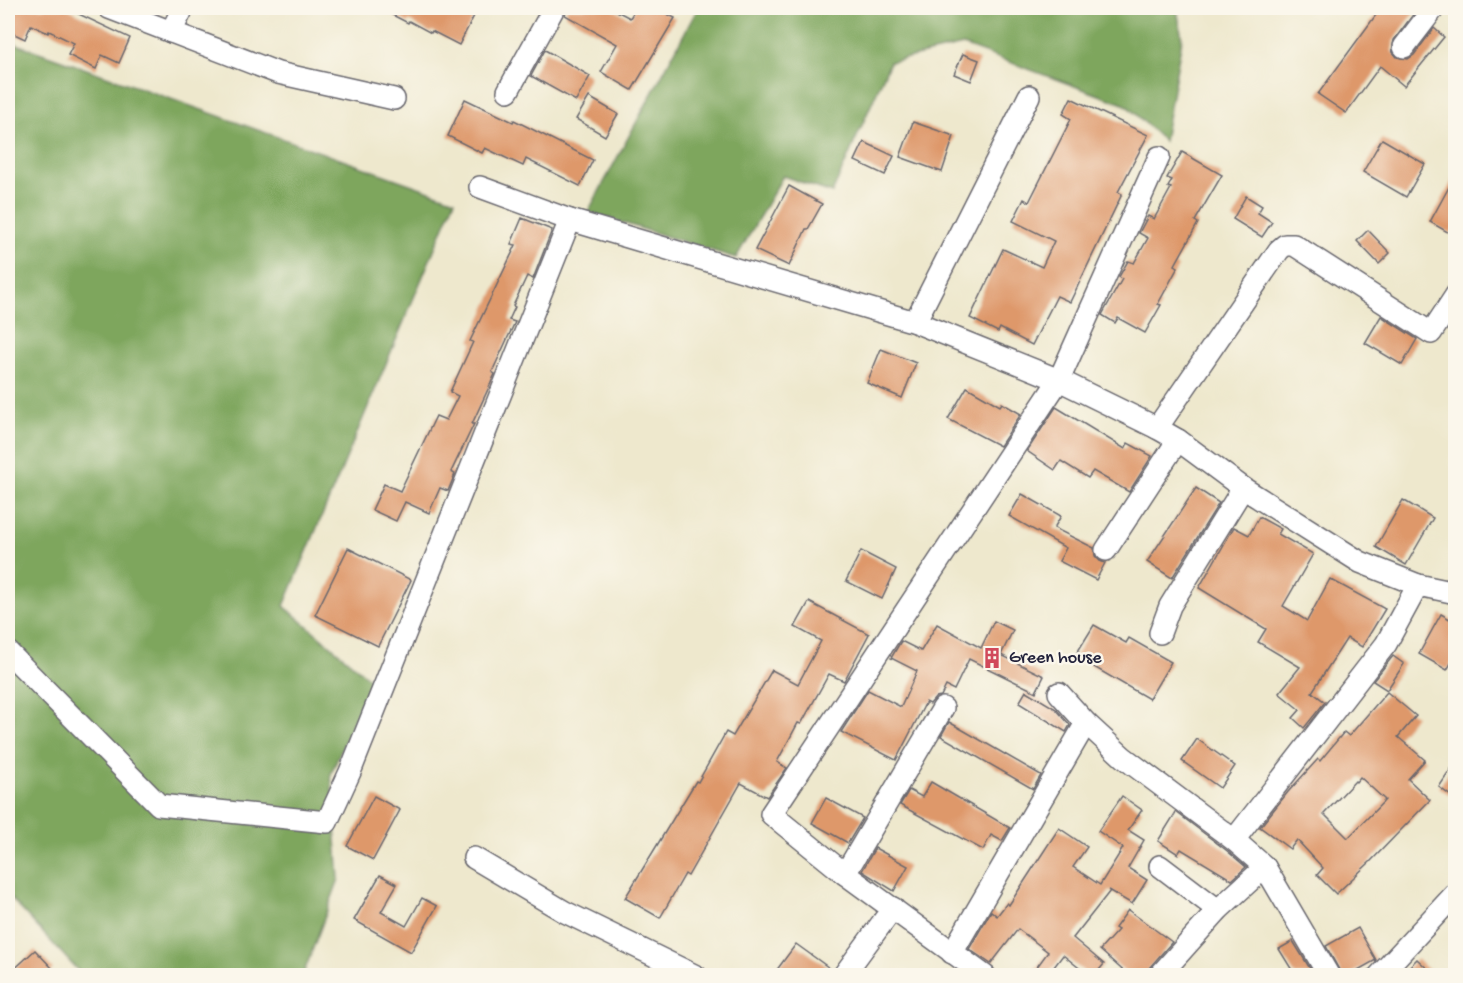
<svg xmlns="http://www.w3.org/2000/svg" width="1463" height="983" font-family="'Gochi Hand',sans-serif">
	<rect width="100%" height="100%" fill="#fbf7ec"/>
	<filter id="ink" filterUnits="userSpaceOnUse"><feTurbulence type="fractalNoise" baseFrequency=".0167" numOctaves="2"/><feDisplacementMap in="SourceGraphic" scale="12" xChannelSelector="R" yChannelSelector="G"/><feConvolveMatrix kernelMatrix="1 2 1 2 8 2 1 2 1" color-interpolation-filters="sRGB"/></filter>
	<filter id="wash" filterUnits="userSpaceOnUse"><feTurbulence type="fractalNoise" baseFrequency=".008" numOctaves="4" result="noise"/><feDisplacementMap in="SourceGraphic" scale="24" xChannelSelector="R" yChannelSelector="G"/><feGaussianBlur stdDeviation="1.35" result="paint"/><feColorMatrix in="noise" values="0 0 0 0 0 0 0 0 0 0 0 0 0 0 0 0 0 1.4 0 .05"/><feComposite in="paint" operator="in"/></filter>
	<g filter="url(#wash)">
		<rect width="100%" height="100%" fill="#eee8cd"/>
		<g fill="#7ea65d" stroke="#50644c" stroke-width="1.5">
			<path d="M698,8H1177L1182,39L1164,141L1126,105L963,45L890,62L832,193L783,176L736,258L588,212Z"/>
			<path d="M8,41L455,200L284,606L371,680L331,774L339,879L303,975H82L8,895Z"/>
		</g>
		<g id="blocks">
			<g fill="#de986b" fill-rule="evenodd">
				<path d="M8,8H66L130,38L119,63L102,55L96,69L68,55L74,43L49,31L48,33L31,25L25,39L8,31Z"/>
				<path d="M379,8H478L459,45L432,31L431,33L409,21L408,23Z"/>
				<path d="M567,8H611L630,18L636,8H655L675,18L632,90L601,72L617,44L565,15Z"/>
				<path d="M1381,8H1418L1394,40L1392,51L1397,57L1408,59L1414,55L1434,28L1444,37L1404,86L1380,66L1346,113L1318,94Z"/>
				<path d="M545,50L590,76L576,101L531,76Z"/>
				<path d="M963,54L979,60L971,81L954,74Z"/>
				<path d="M589,97L618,114L605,136L576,119Z"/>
				<path d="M1071,98L1148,135L1118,192L1122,194L1070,302L1057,296L1032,345L1000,328L998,332L970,318L1003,249L1042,267L1054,241L1013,221L1024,199L1029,202L1071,119L1063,114Z"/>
				<path d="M465,99L513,122L514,120L593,160L580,186L526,159L523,166L485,148L482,153L448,136Z"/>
				<path d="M913,122L954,136L942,172L900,157Z"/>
				<path d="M1382,139L1425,164L1406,197L1363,172Z"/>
				<path d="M864,142L894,156L885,175L855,161Z"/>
				<path d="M1182,152L1222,175L1195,221L1198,223L1175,265L1178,267L1158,304L1161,305L1145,333L1118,318L1115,323L1102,315L1122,279L1119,277L1128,261L1134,263L1148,238L1139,233L1148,216L1154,219L1171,188L1168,187L1172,180L1167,178Z"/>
				<path d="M1455,176V226L1451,234L1430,222Z"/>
				<path d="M789,186L822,204L808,229H806L789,266L755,250Z"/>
				<path d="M1246,196L1262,206L1258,213L1272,222L1262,237L1233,219Z"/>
				<path d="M522,218L552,230L533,279L527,276L513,306L515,307L509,320L515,322L492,372L495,374L472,424H474L451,472L455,474L448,491L440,488L429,513L405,502L396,521L372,510L384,484L400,491L436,416L446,420L458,396L450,392L473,342L470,341L516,245L511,244Z"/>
				<path d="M1368,230L1390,253L1379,264L1357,241Z"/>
				<path d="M1381,316L1417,339L1402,365L1365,343Z"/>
				<path d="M881,349L916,363L902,398L867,383Z"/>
				<path d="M967,387L1000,406L1002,403L1021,414L1000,446L948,419Z"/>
				<path d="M1056,407L1125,449L1128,443L1152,456L1129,492L1093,471L1088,478L1061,461L1055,470L1027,451Z"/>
				<path d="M1196,488L1219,503L1172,578L1147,562Z"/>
				<path d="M1022,494L1061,516L1054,528L1094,548L1095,556L1100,561L1105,563L1096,580L1059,561L1066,548L1009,516Z"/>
				<path d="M1403,500L1433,518L1406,565L1376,547Z"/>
				<path d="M1259,517L1281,529L1278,534L1313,554L1283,606L1307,621L1330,579L1385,609L1362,647L1347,638L1312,692L1325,702L1304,728L1293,718L1300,710L1279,693L1300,667L1258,642L1266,629L1199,588L1234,527L1249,535Z"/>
				<path d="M348,548L411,580L378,646L315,615Z"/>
				<path d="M861,551L896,569L882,599L846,581Z"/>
				<path d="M809,602L869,634L844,681L829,674L801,724L798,723L777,762L787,768L767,797L741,783L688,876L685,874L660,918L625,898L696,781L698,782L726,732L733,736L772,670L798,684L821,641L795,627Z"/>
				<path d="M1441,614L1455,622V656L1447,670L1419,654Z"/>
				<path d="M994,621L1013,630L1001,655L1044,676L1036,692L969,659L954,690L946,686L941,696L936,697L930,704L926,702L896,760L841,732L868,690L901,707L917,671L891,658L901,641L921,651L937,624L981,648Z"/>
				<path d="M1094,625L1126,643L1129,638L1171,662L1149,699L1075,656Z"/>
				<path d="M1393,656L1404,664L1387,690L1373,681Z"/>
				<path d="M1026,691L1056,709L1070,725L1066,732L1019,703Z"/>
				<path d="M1387,692L1416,716L1398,737L1425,760L1408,779L1430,800L1370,862L1336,894L1317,875L1323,868L1297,840L1290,849L1260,827L1288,792L1318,759L1320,761L1344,732L1349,736ZM1360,777L1385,800L1348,838L1324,814L1355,781L1356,782Z"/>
				<path d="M949,722L1041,775L1033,789L941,736Z"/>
				<path d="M1197,739L1235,766L1220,788L1182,761Z"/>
				<path d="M1455,763V799L1439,787Z"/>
				<path d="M931,782L1010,828L1002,841L991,835L983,850L900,805L909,790L922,797Z"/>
				<path d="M374,796L400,810L373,860L347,846Z"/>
				<path d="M1122,796L1142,810L1128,830L1144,840L1128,868L1147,880L1132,904L1108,890L1110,891L1073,938L1104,964L1095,975H1088L1063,955L1048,975H1031L1048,952L1018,929L991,964L969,949L991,911L997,916L1007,903L1009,905L1059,828L1087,847L1073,867L1100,885L1123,848L1098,831Z"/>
				<path d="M826,798L863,818L848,843L812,823Z"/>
				<path d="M1176,812L1226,850L1246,867L1232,880L1181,849L1178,854L1158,841Z"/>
				<path d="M875,848L908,866L894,891L862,871Z"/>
				<path d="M380,875L397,884L381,912L406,926L422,898L437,906L411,952L354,920Z"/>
				<path d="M1128,910L1172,942L1149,968L1147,975H1128L1100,950L1118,930L1115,928Z"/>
				<path d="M1358,928L1376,960L1349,975H1342L1326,946Z"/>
				<path d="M1293,941L1314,975H1295L1279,949Z"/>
				<path d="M796,944L832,970L830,975H773Z"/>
				<path d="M35,950L53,969L46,975H8Z"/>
				<path d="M1417,959L1434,975H1401Z"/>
			</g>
		</g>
	</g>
	<g filter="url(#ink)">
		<use href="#blocks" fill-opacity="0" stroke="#69676e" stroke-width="1.5"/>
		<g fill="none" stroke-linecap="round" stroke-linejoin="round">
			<defs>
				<g id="minor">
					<path d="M109,8L278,73L394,99"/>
					<path d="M171,32L183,8"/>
					<path d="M1404,47L1434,8"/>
					<path d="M508,91L554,8"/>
					<path d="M480,187L570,220"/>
					<path d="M915,322L1029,96"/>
					<path d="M1157,428L1279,250L1285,245H1294L1431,333L1456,295"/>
					<path d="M1106,550L1178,440"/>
					<path d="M1160,633L1170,606L1243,488"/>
					<path d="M8,652L159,805L327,822L350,772L570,220L915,322L1059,380L1157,428L1178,440L1243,488L1360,562L1418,585L1456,593"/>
					<path d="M1059,693L1086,723L1123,757L1234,840L1265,867L1329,976"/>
					<path d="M1234,840L1386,644L1418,585"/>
					<path d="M474,858L565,912L696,976"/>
					<path d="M1160,866L1218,910"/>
					<path d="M845,874L943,708"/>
					<path d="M952,953L1086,723"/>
					<path d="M843,976L893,908"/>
					<path d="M985,976L845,874L771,814L1059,380L1159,157"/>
					<path d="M1159,976L1218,910L1265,867"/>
					<path d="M1379,976L1456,893"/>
				</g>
			</defs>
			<use href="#minor" stroke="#69676e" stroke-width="24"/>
			<use href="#minor" stroke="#fff" stroke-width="21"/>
		</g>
	</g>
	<defs>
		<symbol id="building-bare" viewBox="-9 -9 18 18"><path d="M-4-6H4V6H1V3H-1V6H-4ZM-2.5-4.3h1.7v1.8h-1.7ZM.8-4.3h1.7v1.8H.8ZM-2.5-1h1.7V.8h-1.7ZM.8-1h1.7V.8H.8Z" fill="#d1495b" stroke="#fbf7ec" stroke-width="2.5" paint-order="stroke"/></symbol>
	</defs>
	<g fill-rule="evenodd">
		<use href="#building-bare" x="977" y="643" width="30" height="30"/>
	</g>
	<g text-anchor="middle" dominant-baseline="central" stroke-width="5" stroke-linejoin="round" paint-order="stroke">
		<g font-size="18" fill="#22223b" stroke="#fbf7ec" text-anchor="start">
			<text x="1009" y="658">Green house</text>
		</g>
	</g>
	<rect width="1463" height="983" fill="none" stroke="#fbf7ec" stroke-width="30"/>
</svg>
